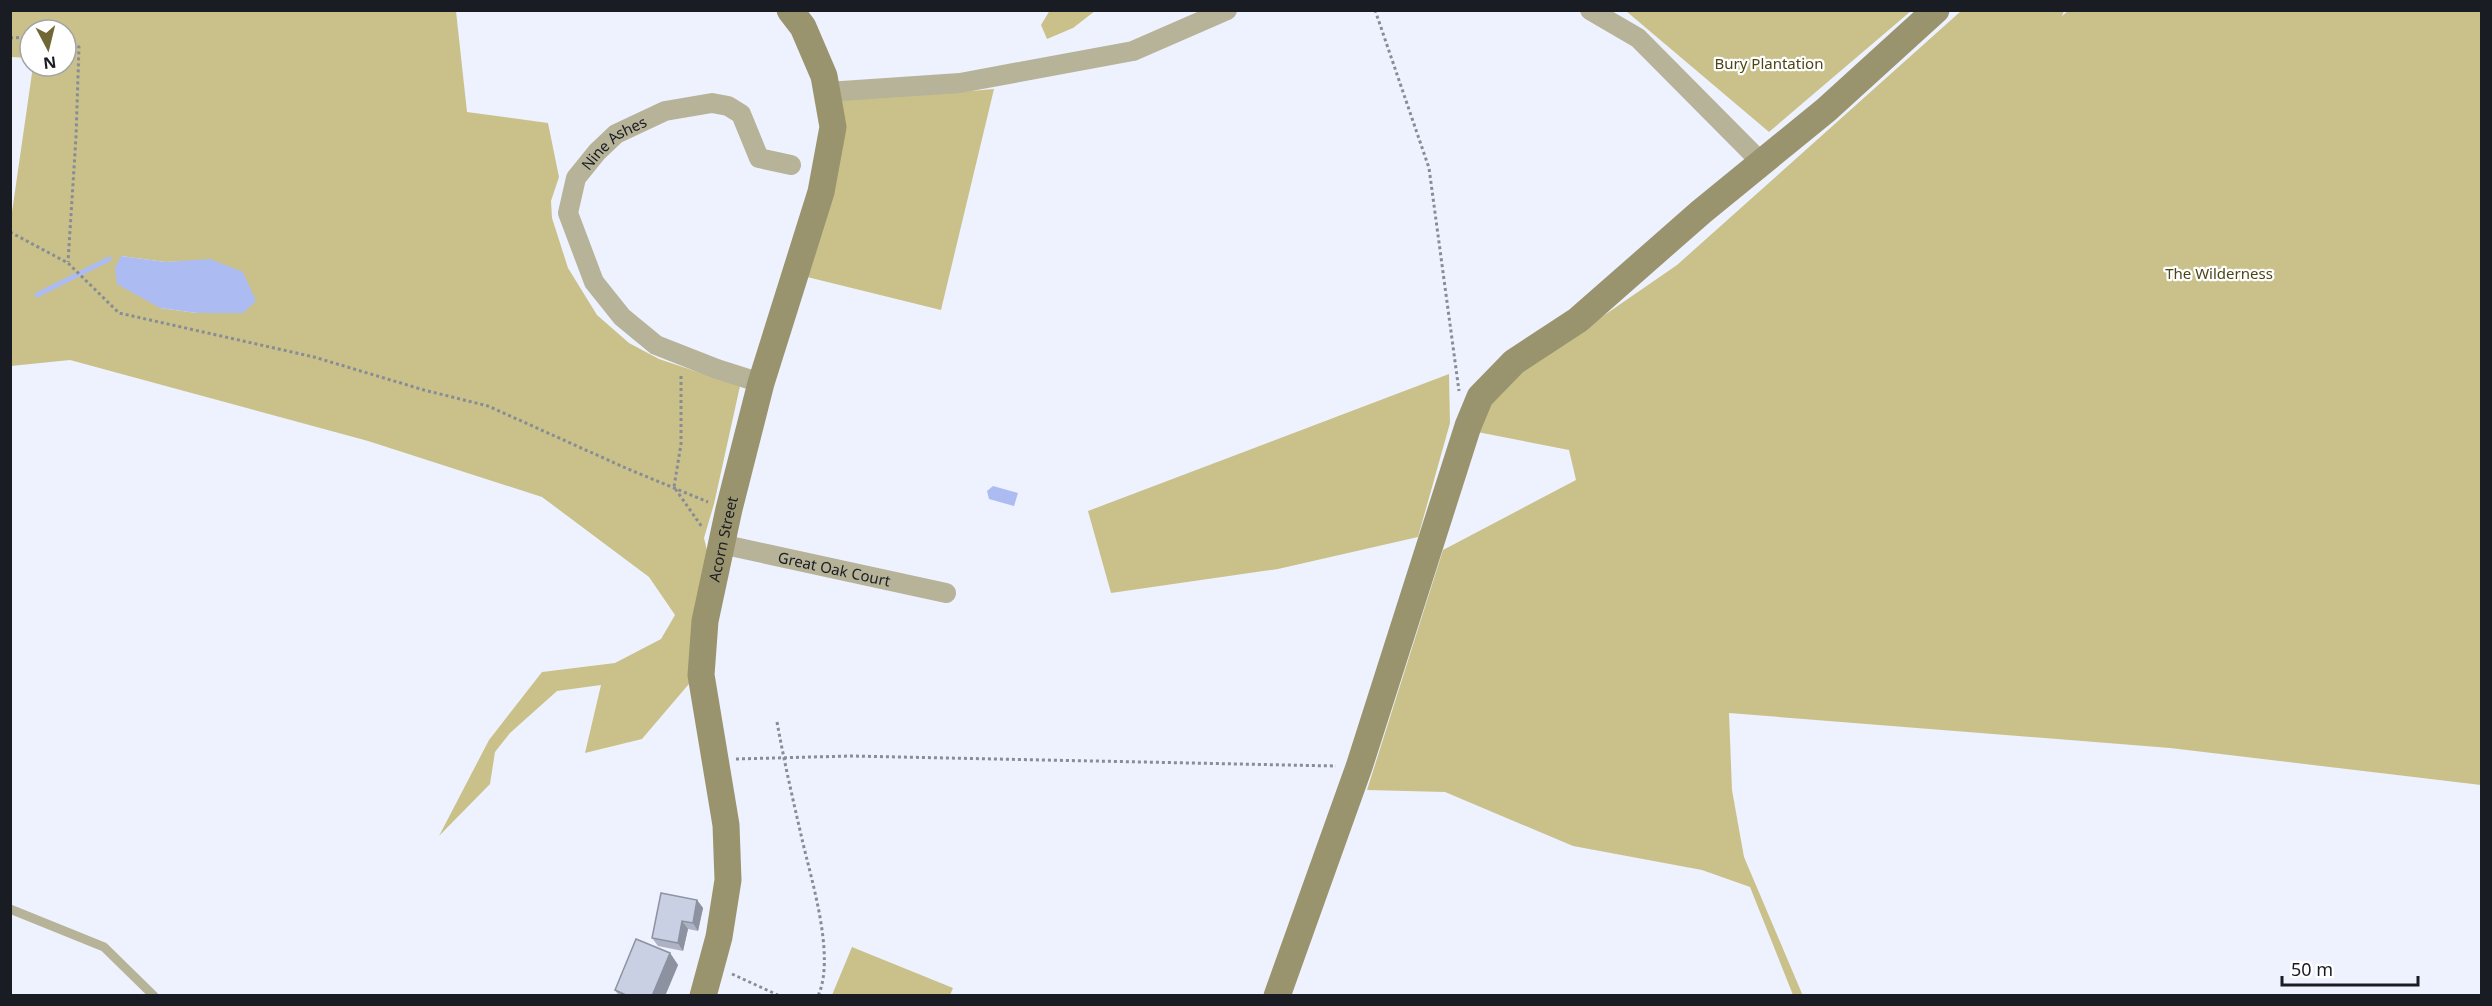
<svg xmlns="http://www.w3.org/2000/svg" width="2492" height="1006" font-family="'Noto Sans',sans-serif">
	<rect width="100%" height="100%" fill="#eef2fe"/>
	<g fill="#cac18a" fill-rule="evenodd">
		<path d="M1050,10H1095V11L1073,28L1047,39L1041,25Z"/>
		<path d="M2069,10L2481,11V785L2170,748L1729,713L1732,790L1744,857L1803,996L1793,995L1750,887L1702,870L1573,846L1445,792L1367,790L1443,550L1576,480L1569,450L1467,430L1490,394L1677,265L1961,11H2064L2062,16Z"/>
		<path d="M11,11H456L467,112L548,123L559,177L551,201L552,218L568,268L597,315L629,343L659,359L740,386L714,504L704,538L709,559L694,678L642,739L585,753L601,685L557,691L510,733L495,752L490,784L439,836L489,740L542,672L615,663L661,639L675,615L649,577L542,497L368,441L70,360L11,366V219L33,66H66V30H30V58L11,57ZM121,256L165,262L210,260L243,313H197L160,308Z"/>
		<path d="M1626,11H1911L1769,132Z"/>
		<path d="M823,88L958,92L994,89L941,310L799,275L831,136Z"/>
		<path d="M1449,374L1450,423L1418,537L1278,569L1111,593L1088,511Z"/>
		<path d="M852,947L953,988L950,995H832Z"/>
	</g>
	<g fill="#acbbf2">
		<path d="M121,256L165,262L210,259L243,272L256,301L243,313H197L160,308L117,284L115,268Z"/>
		<path d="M993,486L1018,493L1014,506L989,499L987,491Z"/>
	</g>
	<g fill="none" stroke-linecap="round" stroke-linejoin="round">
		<path stroke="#acbbf2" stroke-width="5" d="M37,295L109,259"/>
		<g stroke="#888c95" stroke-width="3" stroke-dasharray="3 3" stroke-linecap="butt">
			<path d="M1375,10L1429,168L1459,391"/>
			<path d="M10,38L30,37"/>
			<path d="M66,43L79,47L76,137L68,262"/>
			<path d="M10,232L68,263L119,313L314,357L424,390L488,406L628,469L708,502"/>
			<path d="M681,376V444L674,487L702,527"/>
			<path d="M777,722C784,761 793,800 802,839C811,879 836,957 818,996"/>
			<path d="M736,759L850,756L1336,766"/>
			<path d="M732,974L780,996"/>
		</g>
		<path stroke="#b7b399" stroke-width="9" d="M10,909L104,947L154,996"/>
		<g stroke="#b7b399" stroke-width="20">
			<path d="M1590,10L1638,38L1763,164"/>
			<path d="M827,92L960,83L1133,51L1227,10"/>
			<path id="s1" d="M761,383L717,369L656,345L622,317L594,282L568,213L576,178L597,152L616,134L665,111L712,103L728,106L741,114L759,158L791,165"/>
			<path id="s2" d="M721,544L946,593"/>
		</g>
		<g stroke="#9a946e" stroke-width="27">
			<path id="s3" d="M703,996L719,937L728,880L726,825L701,675L705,621L729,509L761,383L821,192L833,127L824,76L803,27L790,10"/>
			<path d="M1277,996L1359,767L1468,426L1480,397L1514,362L1578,320L1701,212L1826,110L1936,10"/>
		</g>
	</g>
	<g fill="#adb3c4">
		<path d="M697,900L703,908L698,931L688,929L683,951L658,946L652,938Z"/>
		<path d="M670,953L678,965L665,996H619L615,990Z"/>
	</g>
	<g fill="#8d92a0">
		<path d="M697,900L703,908L698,931L693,923Z"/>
		<path d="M682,921L688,929L683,951L678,943Z"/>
		<path d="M670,953L678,965L665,996H652Z"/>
	</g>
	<g fill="#c9d0e4" stroke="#8d92a0" stroke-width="1.5">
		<path d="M661,893L697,900L693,923L682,921L678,943L652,938Z"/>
		<path d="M636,939L670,953L652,996H628L615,990Z"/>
	</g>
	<g text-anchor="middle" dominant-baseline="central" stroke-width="4.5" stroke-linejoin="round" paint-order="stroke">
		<g font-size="15" fill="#4d4517" stroke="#fff">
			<text x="1769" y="63">Bury Plantation</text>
			<text x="2219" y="273">The Wilderness</text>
		</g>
		<g font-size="15" fill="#191c23" stroke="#fff">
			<text stroke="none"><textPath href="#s1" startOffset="363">Nine Ashes</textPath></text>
			<text stroke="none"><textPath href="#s3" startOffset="464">Acorn Street</textPath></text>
			<text stroke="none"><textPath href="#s2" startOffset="116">Great Oak Court</textPath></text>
		</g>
	</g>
	<rect width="2492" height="1006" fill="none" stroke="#191c23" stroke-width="24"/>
	<g transform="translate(48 48) rotate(173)"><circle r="28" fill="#ffffff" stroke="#a3a4a7" stroke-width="1.5"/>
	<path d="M0-4.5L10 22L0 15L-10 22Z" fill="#706734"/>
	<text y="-9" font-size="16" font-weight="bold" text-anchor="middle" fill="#191c23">N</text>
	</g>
	<path d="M2282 976v9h136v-9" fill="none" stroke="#191c23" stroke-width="3"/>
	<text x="2291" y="976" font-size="18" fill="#191c23" stroke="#ffffff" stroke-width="4.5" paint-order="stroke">50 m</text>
</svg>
